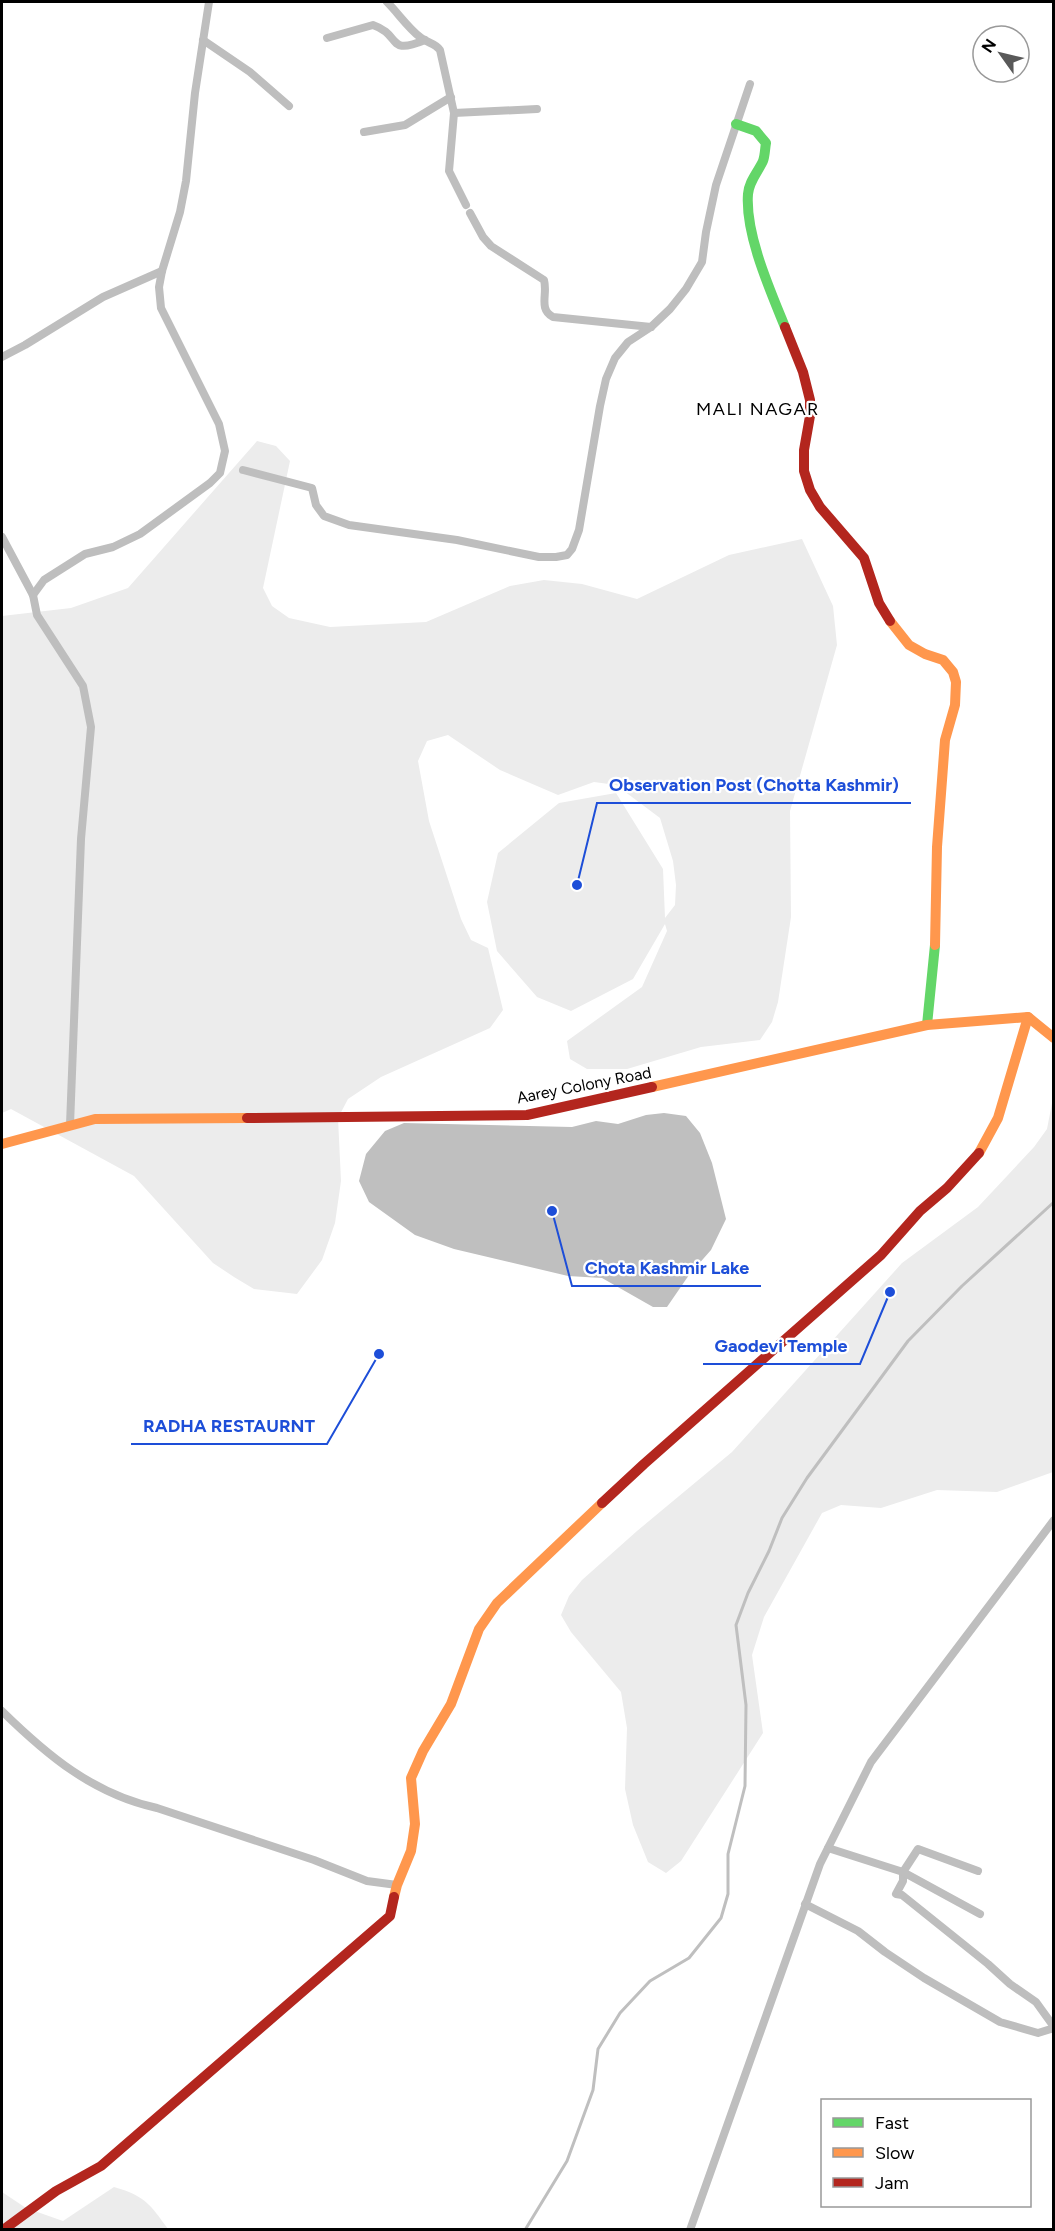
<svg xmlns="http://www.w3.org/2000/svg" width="1055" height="2231" font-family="Figtree,sans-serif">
	<rect width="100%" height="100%" fill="#fff"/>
	<g fill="#ececec">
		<path d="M257,441L276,446L290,461L263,588L272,606L289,618L330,627L426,622L510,586L544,580L582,584L637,599L729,555L802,539L833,606L837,645L790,811L791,917L778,1002L772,1022L760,1040L701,1047L627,1069H587L570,1059L567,1041L642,987L667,931L665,924L633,979L571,1011L537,997L497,951L487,902L498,853L559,803L616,793L663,869L665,918L675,905L676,885L673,861L660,818L616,785L594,782L558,795L500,770L448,735L427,741L418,761L429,821L461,919L471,940L488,948L503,1010L490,1028L381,1077L348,1099L338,1118L341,1181L335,1223L322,1260L297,1294L254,1289L234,1277L213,1263L134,1176L11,1109L2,1113V616L71,608L128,588Z"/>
		<path d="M1053,1098V1472L997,1492L937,1490L881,1508L841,1505L822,1513L764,1617L752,1655L763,1733L681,1861L666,1873L648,1862L633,1825L625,1789L627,1728L621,1692L571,1632L561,1615L569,1596L582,1580L637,1531L732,1452L902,1263L978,1207L1034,1147L1047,1129Z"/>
		<path d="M114,2187C145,2196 150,2204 168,2229H2V2192L26,2208L63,2221Z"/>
	</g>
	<path fill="#bfbfbf" d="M664,1113L686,1116L700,1133L712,1163L726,1219L711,1250L689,1275L667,1307H653L602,1278L568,1276L547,1271L454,1249L415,1235L369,1202L359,1181L366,1154L385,1131L404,1123L572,1127L596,1121L618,1124L646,1115Z"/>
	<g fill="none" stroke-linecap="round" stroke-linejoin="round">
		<path stroke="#bfbfbf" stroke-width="3" d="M525,2230L567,2161L593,2090L598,2049L620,2013L650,1981L689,1958L721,1918L728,1894V1854L745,1786L746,1705L736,1625L748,1593L769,1551L782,1518L807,1478L908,1341L962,1286L1054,1202"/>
		<g stroke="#bebebe" stroke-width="8">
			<path d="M387,2C398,13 408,28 420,37C427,43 435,43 440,50L454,113L449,171L466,205"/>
			<path d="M327,38L373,25C402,35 386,56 425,40"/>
			<path d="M203,40L250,72L289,106"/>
			<path d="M454,113L537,109"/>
			<path d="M364,132L405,125L451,97"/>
			<path d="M470,213L483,237L491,246L544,280C548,294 538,309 553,317L651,327"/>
			<path d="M2,357L25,345L103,297L162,271"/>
			<path d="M243,470L312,488L316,505L324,516L349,525L457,540L539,557H556L567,555L572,549L579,530L600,406L606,379L615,358L628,342L651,327L670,309L686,289L702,262L706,232L716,185L750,84"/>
			<path d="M2,537L33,595L37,615L83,686L91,727L81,839L70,1125"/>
			<path d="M33,595L44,580L85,554L113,547L140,534L210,483L220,473L225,451L219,424L161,308L159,287L162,271L180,212L186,181L195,93L209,2"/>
			<path d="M2,1711C47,1755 93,1794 157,1808L314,1860L367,1881L397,1885"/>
			<path d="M828,1848L903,1872V1881L896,1894L902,1895L988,1964L1010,1984L1036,2002L1054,2027"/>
			<path d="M978,1871L918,1849L903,1872L980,1914"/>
			<path d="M805,1904L858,1931L885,1952L924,1978L1000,2022L1038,2033L1054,2028"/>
			<path d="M690,2230L820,1864L871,1762L1054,1520"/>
		</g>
		<g stroke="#63d668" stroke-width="10">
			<path d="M736,124L756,131L766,143C765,148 765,156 763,161C758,172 749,181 748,194C745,234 770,290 785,327"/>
			<path d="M927,1025L935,945"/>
		</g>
		<g stroke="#ff974d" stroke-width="10">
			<path d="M890,621L909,645L925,654L943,660L953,672L956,682L955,705L945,740L937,847L935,945"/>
			<path d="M652,1087L927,1025L1028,1017L1054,1038"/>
			<path d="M2,1144L95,1119L247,1118"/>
			<path d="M979,1153L998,1118L1028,1017"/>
			<path d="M394,1897L397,1885L411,1851L415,1824L411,1778L423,1751L451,1704L479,1629L497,1603L602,1503"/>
		</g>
		<g stroke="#b3261e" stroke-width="10">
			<path d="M785,327L803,372L810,400V416L804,450V471L810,490L820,507L864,558L879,603L890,621"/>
			<path d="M247,1118L527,1115L652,1087"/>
			<path d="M602,1503L644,1464L881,1255L920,1211L947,1188L979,1153"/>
			<path d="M3,2230L56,2191L101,2166L390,1916L394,1897"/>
		</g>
	</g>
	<g text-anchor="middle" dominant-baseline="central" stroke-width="4.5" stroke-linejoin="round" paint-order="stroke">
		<g font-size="16" fill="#000" stroke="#fff">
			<text transform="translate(584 1085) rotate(-11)">Aarey Colony Road</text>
		</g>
		<g font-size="18" letter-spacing="1.5" fill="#000" stroke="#fff">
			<text x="758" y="409">MALI NAGAR</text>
		</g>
	</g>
	<path fill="none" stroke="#1d4ed8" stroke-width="2" d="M577 885L597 803H911M552 1211L572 1286H761M890 1292L860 1364H703M379 1354L327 1444H131"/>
	<g fill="#1d4ed8" stroke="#fff" stroke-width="2">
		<circle cx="577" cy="885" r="6"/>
		<circle cx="552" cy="1211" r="6"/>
		<circle cx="890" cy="1292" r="6"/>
		<circle cx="379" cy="1354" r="6"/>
	</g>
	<g font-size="18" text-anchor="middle" font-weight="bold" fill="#1d4ed8" stroke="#fff" stroke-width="4.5" stroke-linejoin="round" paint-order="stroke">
		<text x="754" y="791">Observation Post (Chotta Kashmir)</text>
		<text x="667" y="1274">Chota Kashmir Lake</text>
		<text x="781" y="1352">Gaodevi Temple</text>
		<text x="229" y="1432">RADHA RESTAURNT</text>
	</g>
	<rect width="1055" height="2231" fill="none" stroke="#000000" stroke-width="6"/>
	<rect x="821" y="2099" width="210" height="108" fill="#ffffff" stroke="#999999" stroke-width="1.5"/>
	<rect x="833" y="2118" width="30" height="9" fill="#63d668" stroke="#999999" stroke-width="1.5"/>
	<text x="875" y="2129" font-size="18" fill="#000000">Fast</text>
	<rect x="833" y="2148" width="30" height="9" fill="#ff974d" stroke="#999999" stroke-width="1.5"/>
	<text x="875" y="2159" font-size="18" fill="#000000">Slow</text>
	<rect x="833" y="2178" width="30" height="9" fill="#b3261e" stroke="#999999" stroke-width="1.5"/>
	<text x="875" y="2189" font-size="18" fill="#000000">Jam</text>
	<g transform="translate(1001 54) rotate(304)"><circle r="28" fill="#ffffff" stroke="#999999" stroke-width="1.5"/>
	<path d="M0-4.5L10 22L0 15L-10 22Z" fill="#595959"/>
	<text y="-9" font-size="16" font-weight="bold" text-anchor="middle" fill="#000000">N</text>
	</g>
</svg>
